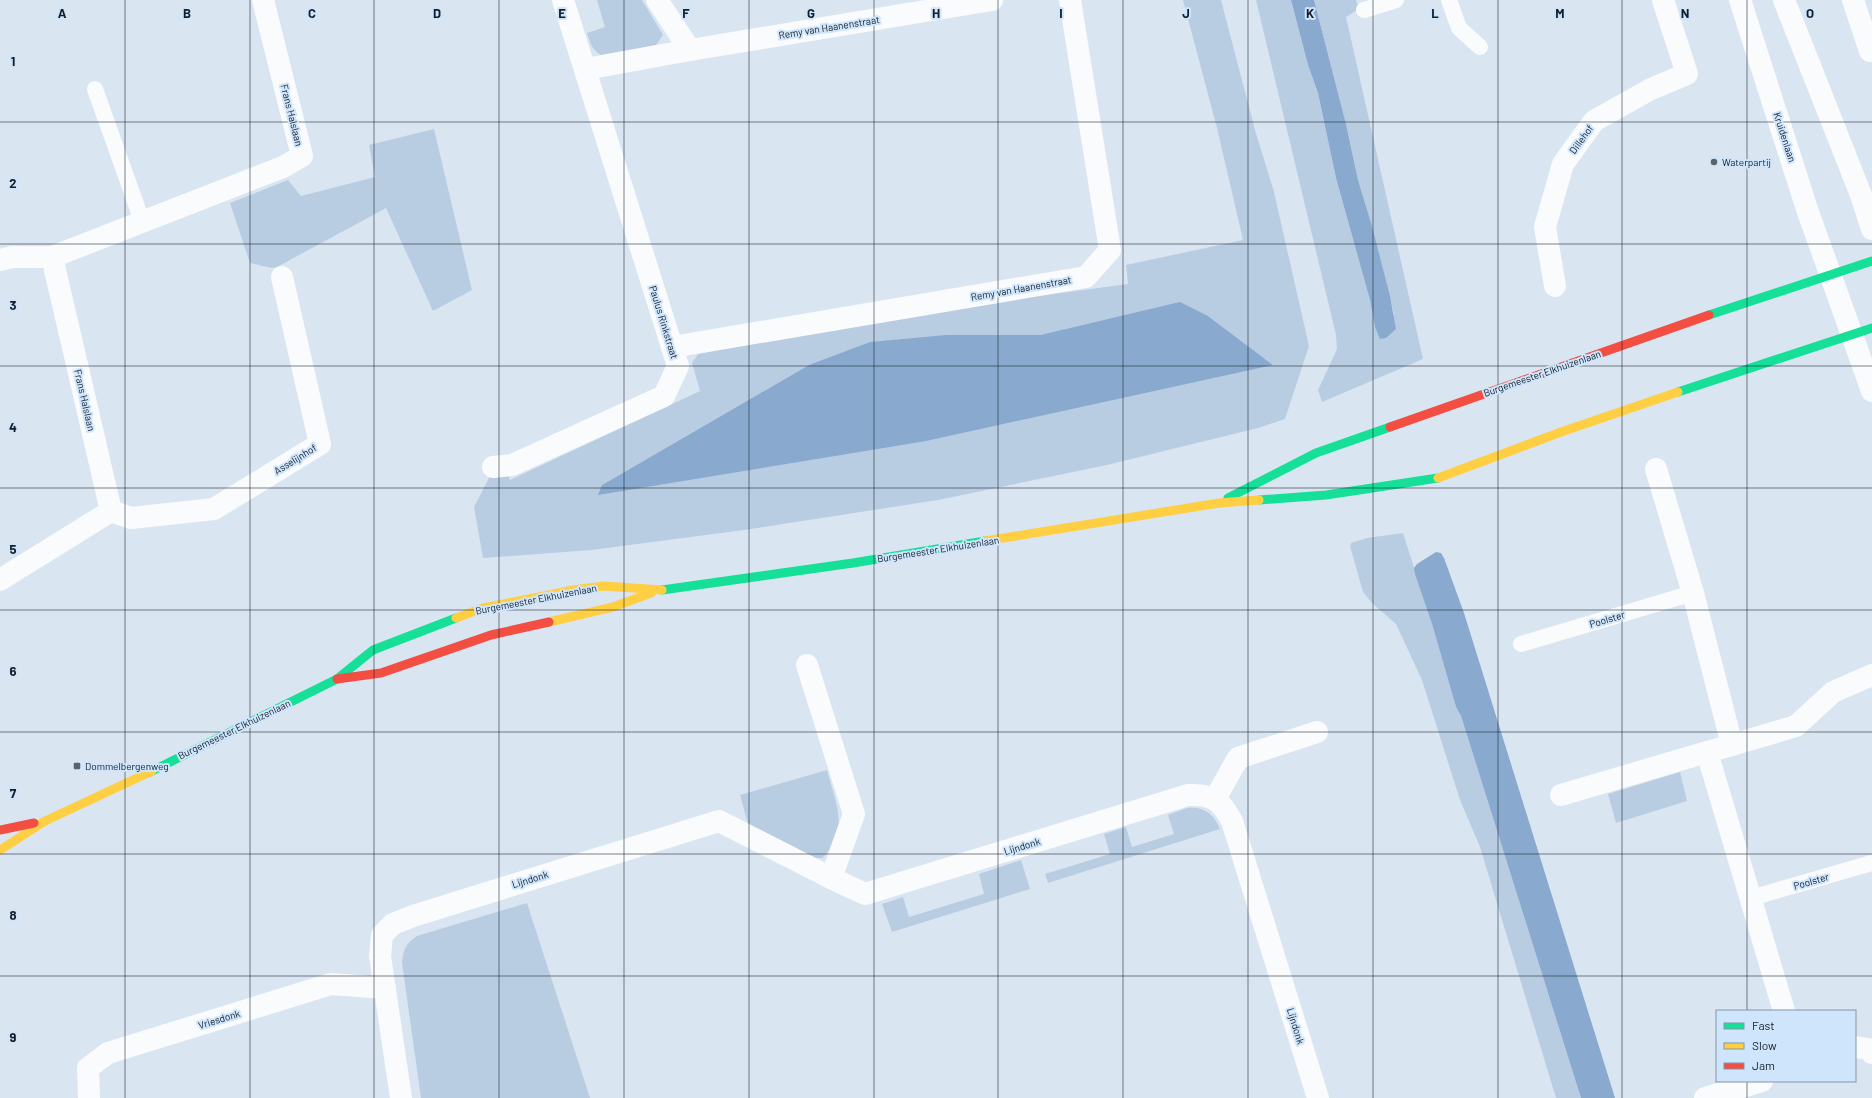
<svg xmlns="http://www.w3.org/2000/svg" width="1872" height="1098" font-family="Barlow,sans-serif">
	<rect width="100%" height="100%" fill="#dae5f2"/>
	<g fill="#b9cde2" fill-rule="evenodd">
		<path d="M597,0H642L663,35L656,45L601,55C592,50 590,43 587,33L605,27Z"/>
		<path d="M1183,0H1221L1255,130L1274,192L1309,346L1285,419L1258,428L1107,465L938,500L751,529L592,550L483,558L474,507L491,474L505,469L510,480L700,391L692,363L698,354L950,308L1128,284L1126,265L1243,240L1217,128ZM1208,316L1273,365L602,485L809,365L946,335H1040L1108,319Z"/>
		<path d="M1256,0H1291L1308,65L1318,93L1336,178L1370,300L1375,327L1394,314L1372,226L1358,180L1346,124L1314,0H1356L1359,9L1346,17L1423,359L1322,402L1318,390L1337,349L1336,335Z"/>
		<path d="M434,129L472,290L433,311L386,208L277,267L272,268L250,263L230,203L288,180L301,196L375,177L369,145Z"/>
		<path d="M1403,533L1432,624L1456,707L1461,716L1581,1098H1556L1480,847L1460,800L1422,680L1396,624L1372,603L1363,592L1350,546L1351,543L1367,538Z"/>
		<path d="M827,770C835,801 851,832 822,858H815L748,824L740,795Z"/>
		<path d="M1680,772L1687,801L1616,823L1608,794Z"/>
		<path d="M1187,808C1204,806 1214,814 1220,829L1048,883L1045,874L1110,854L1104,834L1126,827L1132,847L1174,834L1168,815Z"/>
		<path d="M1021,860L1030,889L892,932L882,904L903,897L909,917L984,894L979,874Z"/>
		<path d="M527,903L590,1098H421L402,963C403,950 406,943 417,936Z"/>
	</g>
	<g fill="#89aace">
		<path d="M1291,0H1314L1346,124L1358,180L1372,226L1390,296L1396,329L1386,338L1380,339L1375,327L1370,300L1336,178L1318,93L1308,65Z"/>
		<path d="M1180,302L1208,316L1273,365L926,441L598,495L602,485L809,365L870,342L946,335H1040Z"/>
		<path d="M1436,552L1441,553L1444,558L1464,613L1615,1098H1581L1461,716L1456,707L1432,624L1415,574L1414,568L1417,564Z"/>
	</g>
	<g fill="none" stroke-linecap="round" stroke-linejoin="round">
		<g stroke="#f9fbfd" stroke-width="16">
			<path d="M1449,0L1459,28L1480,47"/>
			<path d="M1364,10L1396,0"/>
			<path d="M95,89L142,221"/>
			<path d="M1521,644L1693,593"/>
			<path d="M1751,898L1872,863"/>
		</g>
		<g stroke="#f9fbfd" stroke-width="22">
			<path d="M1740,0L1808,212L1872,391"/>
			<path d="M1784,0L1861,195L1872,229"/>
			<path d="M1853,0L1870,51"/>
			<path d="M690,50L992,0"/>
			<path d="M586,69L690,50L657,0"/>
			<path d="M0,260L12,257H52"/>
			<path d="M1555,286L1545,227L1563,164L1594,121L1651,89L1687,74L1663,0"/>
			<path d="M672,347L1086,277L1110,250L1070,0"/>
			<path d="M493,467L512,465L664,396L678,366L563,0"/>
			<path d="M1656,469L1693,593L1732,745L1707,752L1784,1011"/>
			<path d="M111,511L131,518L214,509L320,444L282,277"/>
			<path d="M0,580L111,511L52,257L283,167L302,156L263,0"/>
			<path d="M1732,745L1796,726L1833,692L1872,675"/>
			<path d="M1561,795L1707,752"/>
			<path d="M1215,799L1238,758L1317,732"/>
			<path d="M831,878L865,894L1188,795C1212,794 1220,799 1232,821L1318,1098"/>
			<path d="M1855,1047L1868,1049L1872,1053"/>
			<path d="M89,1098L88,1068L108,1053L331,984L385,988"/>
			<path d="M401,1098L380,956L382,935L393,924L413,916L719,821L831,878L854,814L807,665"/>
			<path d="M1705,1098L1762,1081"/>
		</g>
		<g stroke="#16e098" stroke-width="9">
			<path d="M1709,315L1872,261"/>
			<path d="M1678,392L1872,328"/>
			<path d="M1228,498L1316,453L1390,427"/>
			<path d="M1259,500L1326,495L1438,478"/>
			<path d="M662,590L853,563L985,541"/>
			<path d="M152,771L337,679L373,650L456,618"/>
		</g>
		<g stroke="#ffcf43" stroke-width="9">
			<path d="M1438,478L1561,432L1678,392"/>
			<path d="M985,541L1219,503L1259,500"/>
			<path d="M456,618L483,608L573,590L604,586L662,590"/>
			<path d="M549,622L613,607L651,593"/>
			<path d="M0,850L45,821L152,771"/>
		</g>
		<g stroke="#f24e42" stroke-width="9">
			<path d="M1390,427L1709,315"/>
			<path d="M337,679L381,673L491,635L549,622"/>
			<path d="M0,830L34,823"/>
		</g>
	</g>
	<path fill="none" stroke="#141e28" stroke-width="1" stroke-opacity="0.55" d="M125,0V1098M250,0V1098M374,0V1098M499,0V1098M624,0V1098M749,0V1098M874,0V1098M998,0V1098M1123,0V1098M1248,0V1098M1373,0V1098M1498,0V1098M1622,0V1098M1747,0V1011M0,122H1872M0,244H1872M0,366H1872M0,488H1872M0,610H1872M0,732H1872M0,854H1872M0,976H1872M1747,1081V1098"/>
	<g fill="#59646f" stroke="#cfe5fc" stroke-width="1.5">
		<circle cx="1714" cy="162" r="4"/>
		<rect x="73" y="762" width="8" height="8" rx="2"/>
	</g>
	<g text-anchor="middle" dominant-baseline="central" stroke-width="4" stroke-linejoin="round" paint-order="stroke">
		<g font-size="10" fill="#141e28" stroke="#cfe5fc">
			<text transform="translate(829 27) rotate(-9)">Remy van Haanenstraat</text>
			<text transform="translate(292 115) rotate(76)">Frans Halslaan</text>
			<text transform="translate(1785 137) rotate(72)">Kruidenlaan</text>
			<text transform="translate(1581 139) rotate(-54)">Dillehof</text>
			<text transform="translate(1021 288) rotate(-10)">Remy van Haanenstraat</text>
			<text transform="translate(664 322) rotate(73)">Paulus Rinkstraat</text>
			<text transform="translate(1542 373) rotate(-19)">Burgemeester Elkhuizenlaan</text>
			<text transform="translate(85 400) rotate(77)">Frans Halslaan</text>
			<text transform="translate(295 459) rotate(-32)">Asselijnhof</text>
			<text transform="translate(938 549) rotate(-9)">Burgemeester Elkhuizenlaan</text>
			<text transform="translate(536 599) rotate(-11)">Burgemeester Elkhuizenlaan</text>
			<text transform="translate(1607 619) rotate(-17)">Poolster</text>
			<text transform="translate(234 729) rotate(-26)">Burgemeester Elkhuizenlaan</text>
			<text transform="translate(1022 846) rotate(-17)">Lijndonk</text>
			<text transform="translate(530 879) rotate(-17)">Lijndonk</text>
			<text transform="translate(1811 881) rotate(-16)">Poolster</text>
			<text transform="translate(219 1019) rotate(-17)">Vriesdonk</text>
			<text transform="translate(1296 1026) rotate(73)">Lijndonk</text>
		</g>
		<g font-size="10" fill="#141e28" stroke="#cfe5fc" text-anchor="start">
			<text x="1722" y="162">Waterpartij</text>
			<text x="85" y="766">Dommelbergenweg</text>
		</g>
	</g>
	<g font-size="13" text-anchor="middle" font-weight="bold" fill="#141e28" stroke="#cfe5fc" stroke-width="4" stroke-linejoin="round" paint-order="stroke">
		<text x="62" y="18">A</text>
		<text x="187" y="18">B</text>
		<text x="312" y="18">C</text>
		<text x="437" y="18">D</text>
		<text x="562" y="18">E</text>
		<text x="686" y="18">F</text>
		<text x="811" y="18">G</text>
		<text x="936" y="18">H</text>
		<text x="1061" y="18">I</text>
		<text x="1186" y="18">J</text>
		<text x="1310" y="18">K</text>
		<text x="1435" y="18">L</text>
		<text x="1560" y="18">M</text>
		<text x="1685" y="18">N</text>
		<text x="1810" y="18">O</text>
		<text x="13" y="66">1</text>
		<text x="13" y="188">2</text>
		<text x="13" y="310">3</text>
		<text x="13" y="432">4</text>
		<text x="13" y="554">5</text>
		<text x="13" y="676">6</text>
		<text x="13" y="798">7</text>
		<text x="13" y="920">8</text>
		<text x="13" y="1042">9</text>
	</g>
	<rect x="1716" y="1010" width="140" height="72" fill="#cfe5fc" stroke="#8495a7"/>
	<rect x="1724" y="1023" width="20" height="6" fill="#16e098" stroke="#8495a7"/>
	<text x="1752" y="1030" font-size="12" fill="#141e28">Fast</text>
	<rect x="1724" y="1043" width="20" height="6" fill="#ffcf43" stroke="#8495a7"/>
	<text x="1752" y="1050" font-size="12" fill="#141e28">Slow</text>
	<rect x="1724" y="1063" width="20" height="6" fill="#f24e42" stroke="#8495a7"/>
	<text x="1752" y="1070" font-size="12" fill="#141e28">Jam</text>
</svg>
